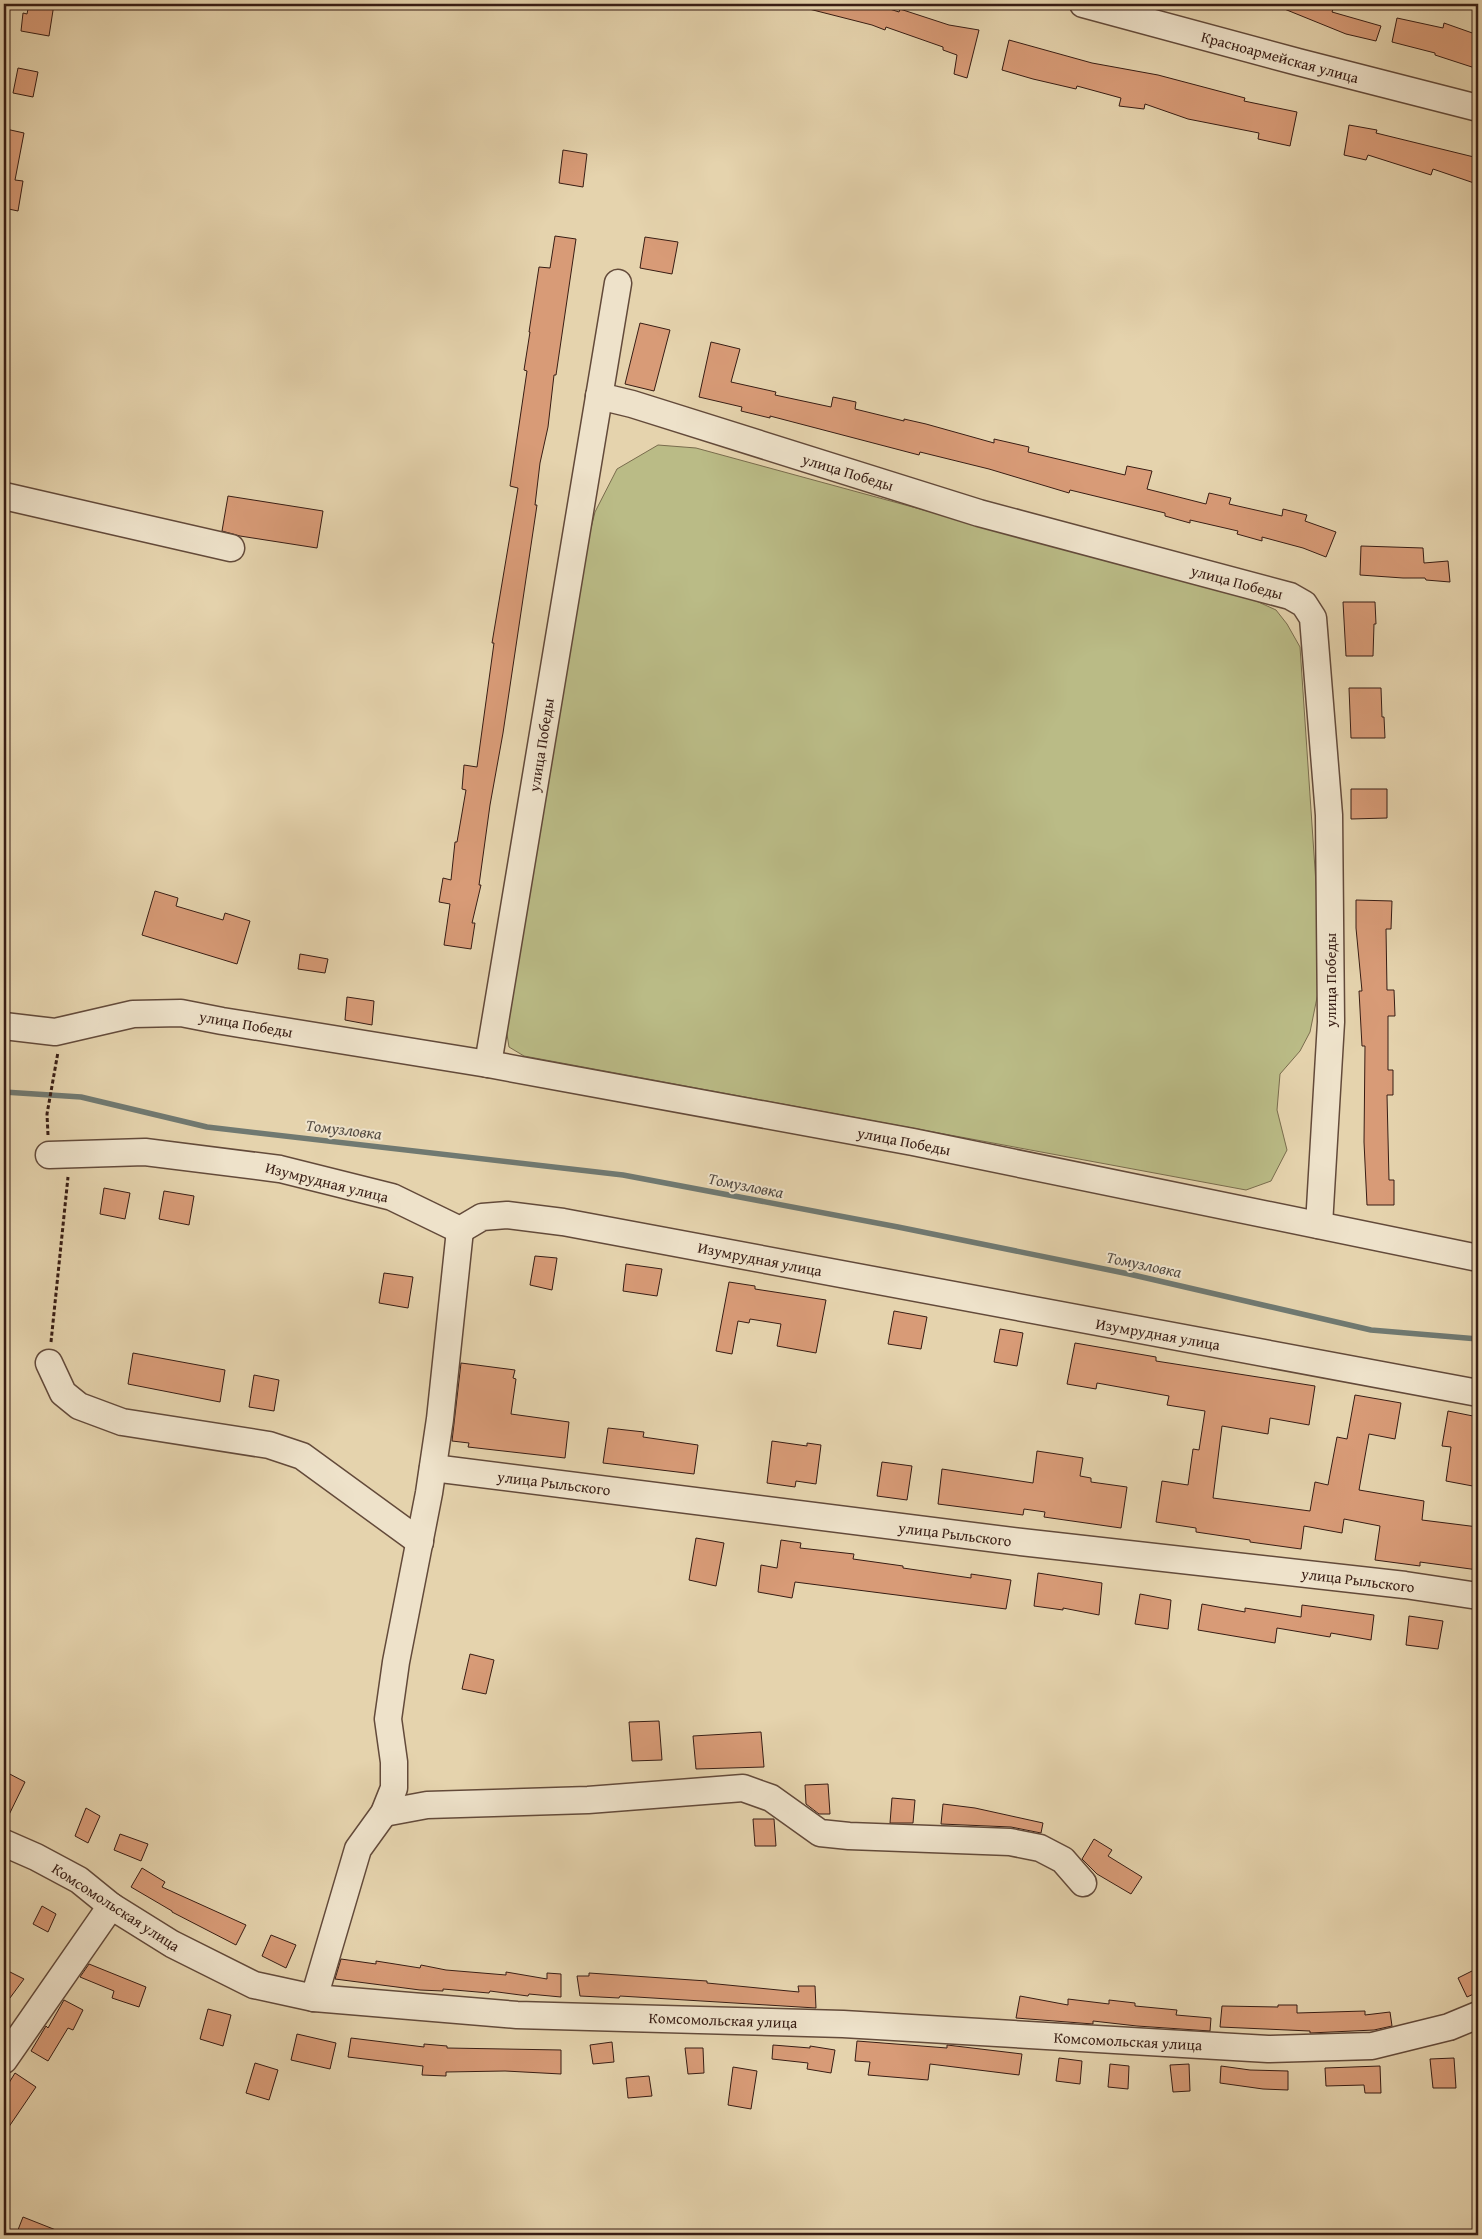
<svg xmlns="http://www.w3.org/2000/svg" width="1482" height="2239" font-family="'Gentium Book Plus',serif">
	<rect width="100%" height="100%" fill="#e5d3ad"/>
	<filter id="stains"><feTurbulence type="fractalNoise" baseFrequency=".004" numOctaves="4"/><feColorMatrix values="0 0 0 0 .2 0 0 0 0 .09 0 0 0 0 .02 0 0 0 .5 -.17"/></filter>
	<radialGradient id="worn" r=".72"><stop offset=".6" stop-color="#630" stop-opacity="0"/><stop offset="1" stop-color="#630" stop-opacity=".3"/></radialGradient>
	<path fill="#babb86" stroke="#796c4d" d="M658,445L696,448L1254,600L1276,610L1287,624L1300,647L1322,973L1310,1032L1300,1051L1280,1074L1277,1110L1287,1150L1271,1181L1246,1190L524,1056L509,1047L506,1028L583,560L595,512L617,469Z"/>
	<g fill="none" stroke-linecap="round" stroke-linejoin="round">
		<path stroke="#707971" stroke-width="5.5" d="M4,1092L81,1097L207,1127L623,1175L898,1227L1129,1274L1371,1330L1478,1339"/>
	</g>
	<g fill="#d89b77" stroke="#381d14">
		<path d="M29,4H54L49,36L21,31L23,13L27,14Z"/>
		<path d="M809,4H874L899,12L900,9L949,25L979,30L967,78L954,74L957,55L943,50V47L886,27L885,30L872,25L809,9Z"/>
		<path d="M1272,4H1335L1332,12L1381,26L1376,41L1346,34Z"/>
		<path d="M1397,18L1443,28L1444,23L1478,35V69L1435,55V53L1392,42Z"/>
		<path d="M1009,40L1092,63L1158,75L1245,98L1244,101L1297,112L1290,146L1258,139L1259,133L1188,119L1145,104L1144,109L1119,106L1121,98L1077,86L1076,89L1033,79L1002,70Z"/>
		<path d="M18,68L38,72L33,97L13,93Z"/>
		<path d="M1349,125L1377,130L1376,133L1478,158V169L1474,183L1433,169L1431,175L1368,155L1366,160L1344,155Z"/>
		<path d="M6,129L24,133L15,180L23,181L18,211L4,208Z"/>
		<path d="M563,150L587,154L583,187L559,183Z"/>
		<path d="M555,236L576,239L556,375H554L548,427L540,463L535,505H537L503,733L490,805L479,885H481L472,923H475L471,949L444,945L450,904L439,902L443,878L451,880L455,842H457L466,790L462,789L464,765L477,767L494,643H492L518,488L510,486L527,371L524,370L530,332H529L539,267L550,268Z"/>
		<path d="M645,237L678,242L672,274L640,268Z"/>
		<path d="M640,323L670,330L654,391L625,384Z"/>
		<path d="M711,342L740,349L731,382L776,392L775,395L831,407L833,397L856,402L855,409L904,421V419L926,424L994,443V439L1029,447L1028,452L1125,475L1127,466L1152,471L1147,489L1206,504L1209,493L1231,498L1229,504L1282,516L1283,509L1307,515L1305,521L1336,532L1326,557L1303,548L1262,537V541L1237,534L1238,531L1190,520V523L1165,516V513L1070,490L1069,493L989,469L920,452L919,455L770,416V418L741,411L742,407L699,397Z"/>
		<path d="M228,496L323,511L317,548L240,536L222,531Z"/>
		<path d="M1361,546L1423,548L1424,563L1448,561L1450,582L1426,580L1425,578H1403L1360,575Z"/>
		<path d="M1343,602H1375L1376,624H1374L1373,656H1346Z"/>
		<path d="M1349,688H1381L1382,717H1384L1385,738H1351Z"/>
		<path d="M1351,789H1387V818L1351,819Z"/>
		<path d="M155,891L178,898L176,906L223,920L225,913L250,921L237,964L142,935Z"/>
		<path d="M1356,900L1392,901L1391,929H1386L1387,990H1394L1395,1016H1388V1070H1393V1095H1387L1389,1180H1394V1205H1367L1364,1142L1365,1046H1362L1359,991H1362L1356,928Z"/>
		<path d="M300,954L328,959L325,973L298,969Z"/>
		<path d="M347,997L374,1001L372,1025L345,1020Z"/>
		<path d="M104,1188L130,1193L125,1219L100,1214Z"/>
		<path d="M164,1191L194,1196L189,1225L159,1219Z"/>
		<path d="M535,1256L557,1258L552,1290L530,1285Z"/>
		<path d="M626,1264L662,1269L657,1296L623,1291Z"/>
		<path d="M384,1273L413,1277L408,1308L379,1303Z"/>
		<path d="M729,1282L755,1286V1289L826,1300L816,1353L777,1346L781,1324L750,1319L749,1323L738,1321L732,1354L716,1351Z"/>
		<path d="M894,1311L927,1317L921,1349L888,1344Z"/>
		<path d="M1000,1329L1023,1333L1017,1366L994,1362Z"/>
		<path d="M1075,1343L1156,1357V1361L1315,1386L1309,1425L1270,1418L1268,1434L1222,1426L1213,1498L1310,1511L1315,1482L1328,1485L1337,1437L1347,1439L1355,1395L1401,1403L1395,1439L1369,1434L1359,1490L1424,1501L1422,1520L1478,1527V1570L1420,1562V1566L1375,1560L1380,1526L1344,1519L1342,1533L1304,1526L1301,1549L1250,1542V1540L1196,1532V1528L1156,1522L1162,1481L1188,1485L1193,1449L1199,1450L1205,1411L1167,1405L1169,1396L1097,1383L1096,1389L1067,1384Z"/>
		<path d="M133,1353L225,1370L220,1402L128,1384Z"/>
		<path d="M461,1363L515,1370L513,1378L516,1379L511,1414L569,1422L565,1458L468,1447L469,1443L452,1441Z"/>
		<path d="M254,1375L279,1380L274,1411L249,1407Z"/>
		<path d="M1448,1411L1478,1417V1487L1446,1481L1451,1447L1442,1446Z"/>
		<path d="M608,1428L644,1432L643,1437L698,1445L694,1474L603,1463Z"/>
		<path d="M772,1441L807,1446V1443L821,1445L816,1484L796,1481L795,1487L767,1483Z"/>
		<path d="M1037,1451L1083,1458L1080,1476L1091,1478V1482L1127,1487L1121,1528L1044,1517L1045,1512L1024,1509L1023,1515L938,1504L942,1469L1033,1483Z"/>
		<path d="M882,1462L912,1466L907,1500L877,1496Z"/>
		<path d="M696,1538L724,1543L716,1586L689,1580Z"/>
		<path d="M781,1540L801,1543L800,1548L854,1554L853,1559L903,1566V1568L971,1578V1574L1011,1580L1006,1609L795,1582L792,1598L758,1592L761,1565L777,1568Z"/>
		<path d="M1038,1573L1102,1583L1099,1615L1063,1608V1610L1034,1606Z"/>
		<path d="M1140,1594L1171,1600L1168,1629L1135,1624Z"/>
		<path d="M1202,1604L1245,1612V1608L1301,1617L1302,1605L1374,1615L1371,1640L1331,1633L1330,1637L1277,1628L1275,1643L1198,1630Z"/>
		<path d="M1409,1616L1443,1621L1438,1649L1406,1645Z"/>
		<path d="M470,1654L494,1660L486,1694L462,1689Z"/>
		<path d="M659,1721L662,1760L632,1761L629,1722Z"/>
		<path d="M761,1732L764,1767L696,1769L693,1736Z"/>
		<path d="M4,1771L25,1782L4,1825Z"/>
		<path d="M828,1784L830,1814H819L806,1804L805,1785Z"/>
		<path d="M892,1798L915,1800L913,1823H890Z"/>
		<path d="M943,1804L975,1808L1043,1823L1041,1833L1011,1827L941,1824Z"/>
		<path d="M86,1808L100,1816L88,1843L75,1836Z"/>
		<path d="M753,1819H774L776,1846H755Z"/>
		<path d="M120,1834L148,1844L141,1861L114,1850Z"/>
		<path d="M1094,1839L1112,1850L1108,1856L1142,1877L1131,1894L1097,1874L1082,1859Z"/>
		<path d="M142,1868L165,1882L162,1887L246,1925L236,1945L172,1912V1911L131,1887Z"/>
		<path d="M42,1906L56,1914L48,1932L33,1924Z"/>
		<path d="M271,1935L296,1945L286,1968L262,1956Z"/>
		<path d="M341,1959L376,1964V1961L420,1968L421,1965L446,1970L506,1975V1972L547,1979V1973L561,1974V1997L529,1994L528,1996L490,1991L489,1993L443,1989V1991L420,1990L335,1979Z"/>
		<path d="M89,1964L146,1987L139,2007L112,1998L114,1991L80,1977Z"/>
		<path d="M1478,1968V1992L1467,1997L1458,1978Z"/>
		<path d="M4,1969L24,1979L4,2006Z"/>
		<path d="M589,1973L707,1981V1983L799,1992L798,1986H815L816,2008L620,1996L619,1998L580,1996L577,1976H589Z"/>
		<path d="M1020,1996L1068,2005V1999L1109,2004V2000L1135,2003V2006L1177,2010L1176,2015L1211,2018L1210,2031L1137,2026L1093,2021V2024L1016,2018Z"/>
		<path d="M64,2000L83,2010L73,2030L68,2028L48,2061L31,2051L46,2026L48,2028Z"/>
		<path d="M1278,2005H1297V2013L1365,2011V2015L1390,2012L1392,2026L1374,2030L1310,2033V2031L1220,2027L1222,2006L1278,2007Z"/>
		<path d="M208,2009L231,2015L223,2046L200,2039Z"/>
		<path d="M297,2034L336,2043L330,2069L291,2060Z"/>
		<path d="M351,2038L424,2047V2044L447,2046V2048L561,2050V2074L505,2071L446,2072V2076L422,2075L423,2066L348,2057Z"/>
		<path d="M857,2041L947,2048V2045L1022,2054L1019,2075L930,2064L928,2080L868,2075L870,2062L855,2061Z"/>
		<path d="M612,2042L614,2062L593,2064L590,2045Z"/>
		<path d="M773,2045L810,2048V2046L835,2050L831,2073L807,2069L808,2063L772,2059Z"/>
		<path d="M685,2048H703L704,2073L688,2074Z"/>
		<path d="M1059,2058L1082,2061L1080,2084L1056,2081Z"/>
		<path d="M1454,2058L1456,2088H1433L1430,2059Z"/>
		<path d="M255,2063L278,2070L269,2100L246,2093Z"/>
		<path d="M1110,2064L1129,2066L1128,2089L1108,2087Z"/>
		<path d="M1189,2064L1190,2091L1173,2092L1170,2065Z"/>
		<path d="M1221,2066L1250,2070L1288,2071V2090L1263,2089L1220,2083Z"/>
		<path d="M1380,2066L1381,2093H1365L1364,2085L1326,2086L1325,2068Z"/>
		<path d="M733,2067L757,2071L751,2109L728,2105Z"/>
		<path d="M15,2073L36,2087L4,2134V2091Z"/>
		<path d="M649,2076L652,2096L628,2098L626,2078Z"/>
		<path d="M23,2217L66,2234V2235H16Z"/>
	</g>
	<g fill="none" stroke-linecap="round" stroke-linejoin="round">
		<defs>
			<g id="minor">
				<path d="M1083,4L1298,62L1478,108"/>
				<path d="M599,396L632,404L979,513L1290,596L1304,604L1313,618L1329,815L1331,1022L1319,1225"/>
				<path d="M4,496L231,548"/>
				<path d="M4,1026L55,1032L133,1014L181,1013L222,1021L488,1064L913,1142L1478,1258"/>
				<path d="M488,1064L618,283"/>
				<path d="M49,1155L145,1152L280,1169L392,1197L460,1230L482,1217L507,1215L563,1222L1478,1393"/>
				<path d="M49,1363L63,1393L79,1406L122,1422L269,1445L302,1456L420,1542"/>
				<path d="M433,1468L1021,1542L1405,1585L1478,1596"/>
				<path d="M384,1813L427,1805L588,1800L743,1788L771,1798L820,1833L849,1836L1010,1842L1040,1848L1063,1860L1083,1883"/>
				<path d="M4,1843L36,1857L79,1880L111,1906L172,1944L254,1985L314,1998L517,2015L843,2024L1268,2049L1372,2046L1449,2027L1478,2015"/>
				<path d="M314,1998L358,1849L384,1813L394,1788V1762L388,1719L396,1662L429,1493L440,1419L460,1230"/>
				<path d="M4,2060L111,1906"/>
			</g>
		</defs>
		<use href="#minor" stroke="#634a3a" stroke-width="29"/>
		<g stroke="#381d14" stroke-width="3" stroke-dasharray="4 2.5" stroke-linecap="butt">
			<path d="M48,1135L47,1114L58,1052"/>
			<path d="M51,1342L68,1177"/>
		</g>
		<use href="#minor" stroke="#eee2ca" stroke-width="26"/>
	</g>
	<g text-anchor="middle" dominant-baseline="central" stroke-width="4" stroke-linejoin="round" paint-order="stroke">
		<g font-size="15" fill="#381d14" stroke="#eee2ca">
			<text transform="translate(1280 57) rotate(15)">Красноармейская улица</text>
			<text transform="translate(848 472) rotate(17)">улица Победы</text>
			<text transform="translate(1237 582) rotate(15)">улица Победы</text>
			<text transform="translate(541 745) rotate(-81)">улица Победы</text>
			<text transform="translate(1330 980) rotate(-90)">улица Победы</text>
			<text transform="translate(246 1024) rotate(10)">улица Победы</text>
			<text transform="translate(904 1141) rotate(11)">улица Победы</text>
			<text transform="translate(327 1182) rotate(14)">Изумрудная улица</text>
			<text transform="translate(760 1259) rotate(11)">Изумрудная улица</text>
			<text transform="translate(1158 1334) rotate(10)">Изумрудная улица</text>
			<text transform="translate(554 1483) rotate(7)">улица Рыльского</text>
			<text transform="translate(955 1534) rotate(7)">улица Рыльского</text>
			<text transform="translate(1358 1580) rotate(7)">улица Рыльского</text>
			<text transform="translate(116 1907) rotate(33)">Комсомольская улица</text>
			<text transform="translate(723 2020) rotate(2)">Комсомольская улица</text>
			<text transform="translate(1128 2041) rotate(3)">Комсомольская улица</text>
		</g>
		<g font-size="16" font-style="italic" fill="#544b42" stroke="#eee2ca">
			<text transform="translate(344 1129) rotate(7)">Томузловка</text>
			<text transform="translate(746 1185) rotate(11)">Томузловка</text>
			<text transform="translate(1144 1264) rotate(12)">Томузловка</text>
		</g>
	</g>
	<rect width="1482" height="2239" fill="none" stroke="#e5d3ad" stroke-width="20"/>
	<rect x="5" y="5" width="1472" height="2229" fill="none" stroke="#381d14" stroke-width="2.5"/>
	<rect x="10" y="10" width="1462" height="2219" fill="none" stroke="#381d14"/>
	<rect width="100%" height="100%" filter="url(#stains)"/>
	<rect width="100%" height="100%" fill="url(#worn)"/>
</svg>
